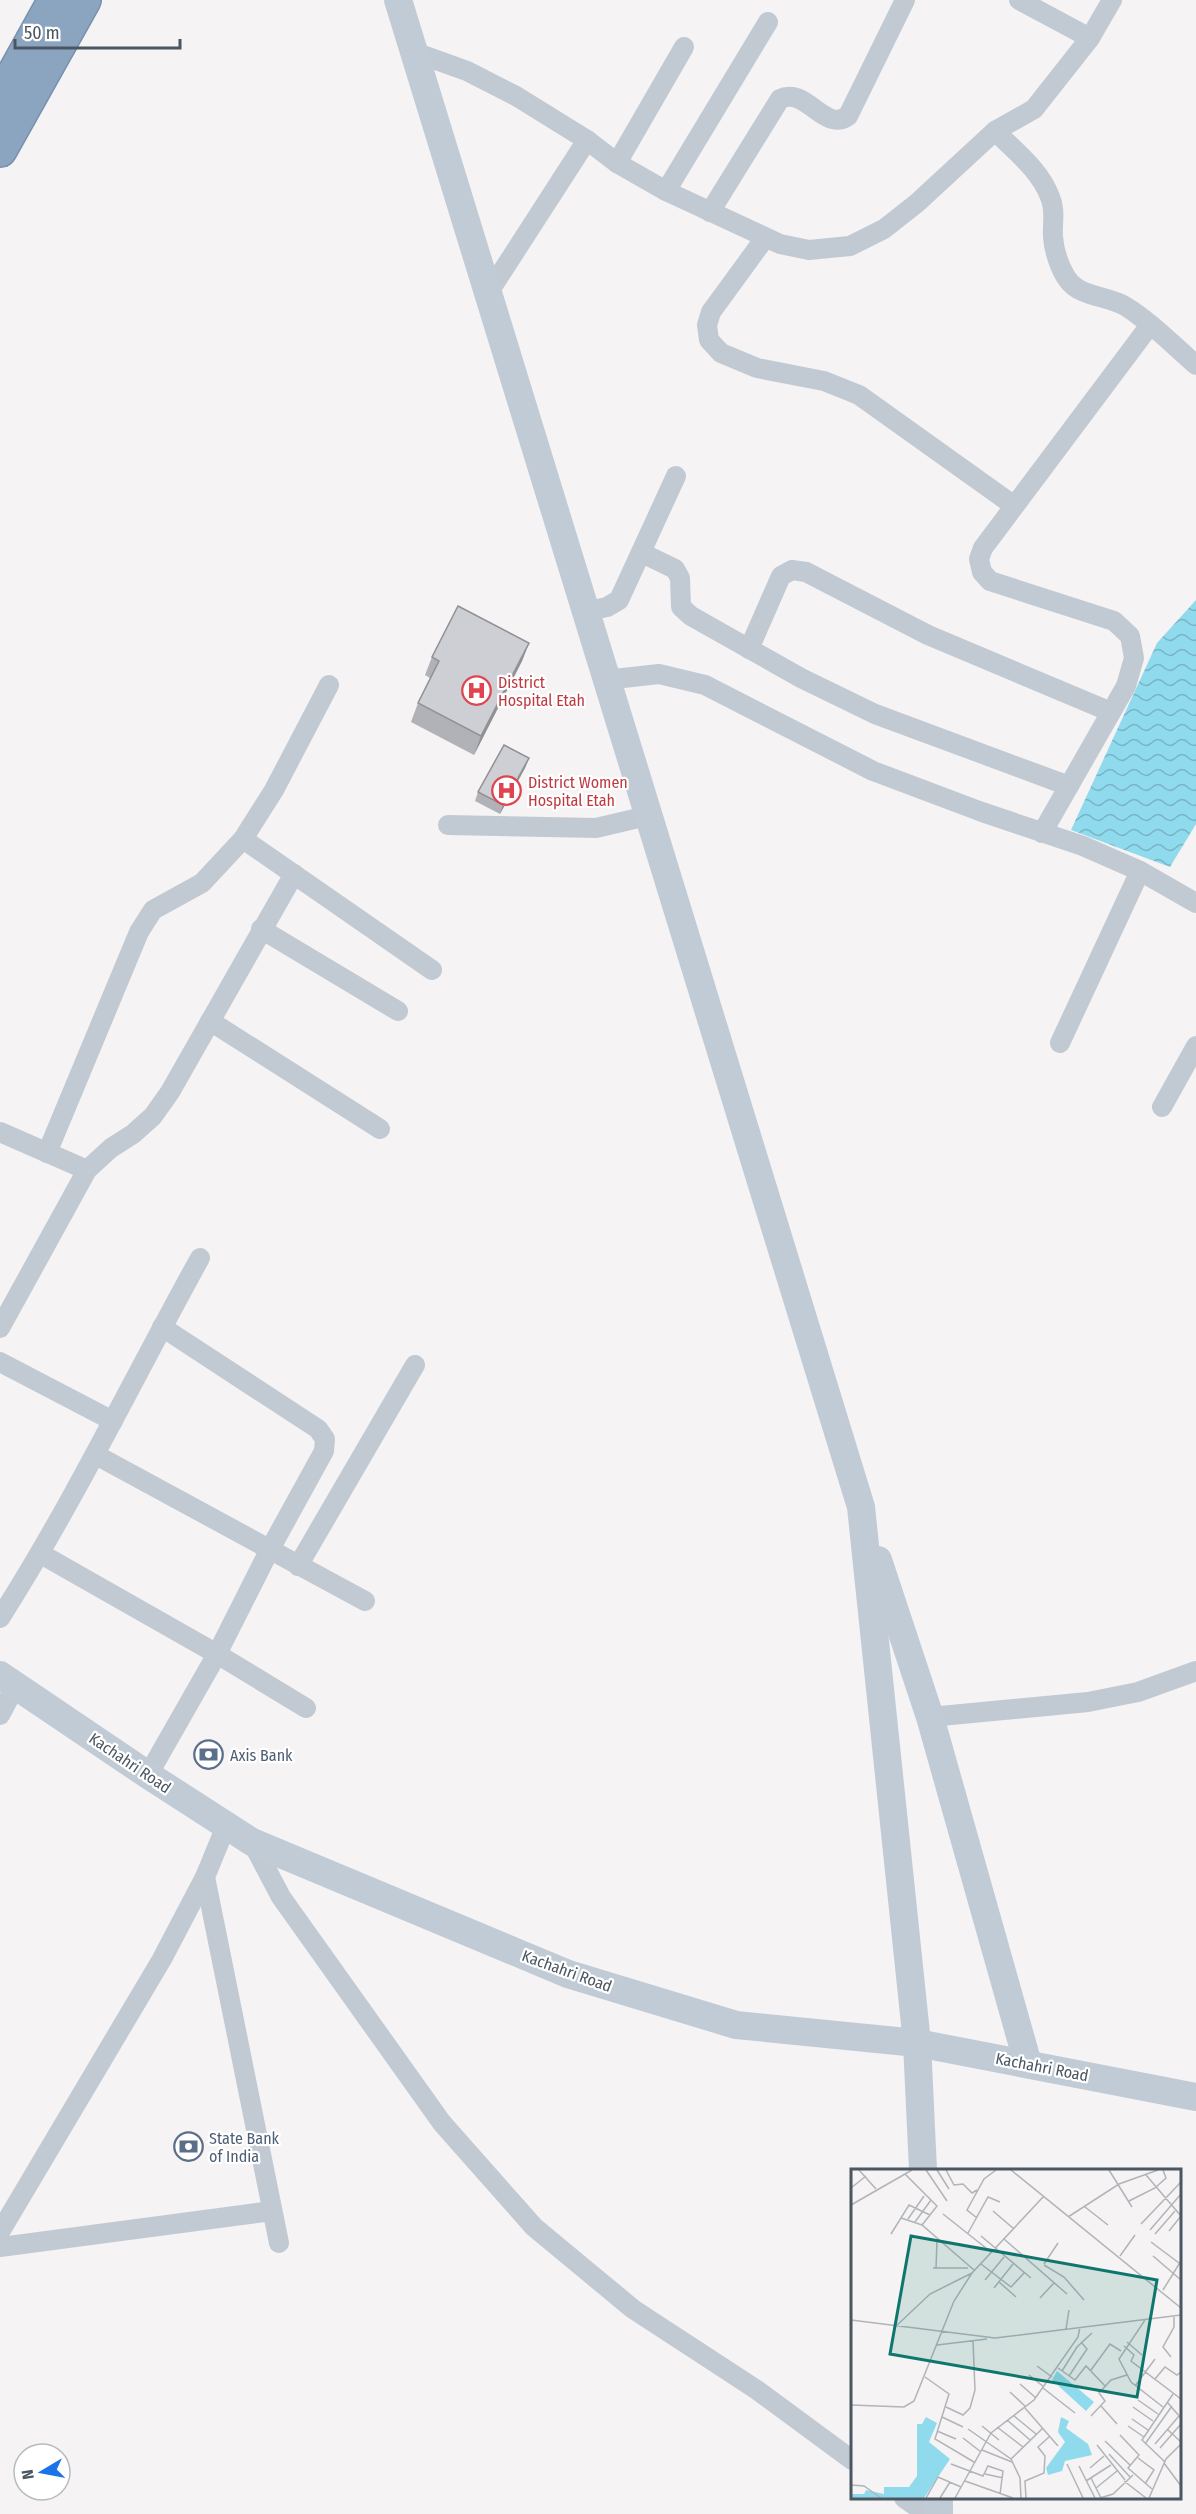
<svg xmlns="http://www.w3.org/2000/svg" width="1196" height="2514" font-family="'Fira Sans Condensed',sans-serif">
	<defs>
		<pattern id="water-waves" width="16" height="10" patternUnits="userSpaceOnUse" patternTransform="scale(1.5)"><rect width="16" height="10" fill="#90daee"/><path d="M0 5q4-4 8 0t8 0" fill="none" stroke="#78b4c4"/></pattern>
	</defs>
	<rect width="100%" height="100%" fill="#f5f3f3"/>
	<path fill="url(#water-waves)" d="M1196,600V824L1170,867L1071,830L1157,643Z"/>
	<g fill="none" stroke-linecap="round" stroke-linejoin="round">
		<defs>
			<g id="highway">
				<path d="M0,99L55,0"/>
				<path d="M0,150L84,0"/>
			</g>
		</defs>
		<use href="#highway" stroke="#7690ad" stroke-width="36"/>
		<g stroke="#c1cad2" stroke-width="20">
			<path d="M1019,0L1090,38"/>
			<path d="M414,52L467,71L516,96L587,140L617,163L666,191L780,244L809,250L850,246L884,229L917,203L995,131L1034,109L1090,38L1112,0"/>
			<path d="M995,131C1015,151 1040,170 1050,197C1056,210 1052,224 1053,237C1054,251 1060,269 1068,280C1080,297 1108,296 1125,306C1151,322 1173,345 1196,365"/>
			<path d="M617,163L684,47"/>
			<path d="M666,191L768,22"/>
			<path d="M710,212L780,99C806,86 824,133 848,116L905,0"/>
			<path d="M765,238L711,312L707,325L709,340L721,353L757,368L824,381L859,395L1013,505"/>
			<path d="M487,295L587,140"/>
			<path d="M642,553L675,569L680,578L681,607L691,616L801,678L875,714L1069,786"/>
			<path d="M584,612L607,607L619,600L676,476"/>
			<path d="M749,649L781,576L792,570L806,572L928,635L1111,712"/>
			<path d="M605,680L659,674L705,685L873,771L982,812L1083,846L1140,871L1196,903"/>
			<path d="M448,825L596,828L647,816"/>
			<path d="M1042,833L1126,686L1134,658L1130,636L1114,621L990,581L982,572L979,559L983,548L1150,325"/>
			<path d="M243,839L432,970"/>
			<path d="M261,929L398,1011"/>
			<path d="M210,1021L380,1129"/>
			<path d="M1060,1043L1140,871"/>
			<path d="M1162,1107L1196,1046"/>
			<path d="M0,1132L87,1170"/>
			<path d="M47,1153L139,932L153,910L202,883L243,839L274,790L329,685"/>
			<path d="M0,1328L87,1170L111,1148L133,1134L153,1116L170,1092L294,874"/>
			<path d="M0,1362L113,1421"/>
			<path d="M96,1455L365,1601"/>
			<path d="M41,1554L217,1654L306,1708"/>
			<path d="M298,1566L415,1365"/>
			<path d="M0,1618C74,1502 133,1379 200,1258"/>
			<path d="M0,1715L16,1685"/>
			<path d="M930,1717L1088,1702L1138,1692L1196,1671"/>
			<path d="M148,1775L217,1654L269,1551L324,1451L325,1439L318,1429L162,1327"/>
			<path d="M252,1842L281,1897L442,2123L534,2227L633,2309L757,2390L852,2460"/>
			<path d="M205,1877L279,2243"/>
			<path d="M0,2232L162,1959L205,1877L226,1826"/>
			<path d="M0,2247L272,2211"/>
			<path d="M904,2498L927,2514"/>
		</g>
		<g stroke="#c1cbd6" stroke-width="28">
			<path d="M398,0L861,1507L917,2043L923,2170"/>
			<path d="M878,1560L930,1717L1028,2064"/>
			<path d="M0,1675L148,1775L252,1842L568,1974L736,2025L917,2043L1196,2097"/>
			<path d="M939,2498V2514"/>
		</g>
		<use href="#highway" stroke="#8ba5c1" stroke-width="33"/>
	</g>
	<g fill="#b0b2b7">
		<path d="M529,643L522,661L474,755L411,722L418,703L430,678L425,675L432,657Z"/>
		<path d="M529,758L525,768L500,814L475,801L478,792Z"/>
	</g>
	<g fill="#909195">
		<path d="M529,643L522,661L474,755L481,736Z"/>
		<path d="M529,758L525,768L500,814L503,805Z"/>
	</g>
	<g fill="#cdcfd5" stroke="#909195" stroke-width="1.5">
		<path d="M458,606L529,643L481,736L418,703L439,661L432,657Z"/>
		<path d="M504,745L529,758L503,805L478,792Z"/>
	</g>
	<defs>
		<symbol id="hospital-ring" viewBox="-11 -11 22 22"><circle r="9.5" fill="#fff" stroke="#e0444e" stroke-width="1.5"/><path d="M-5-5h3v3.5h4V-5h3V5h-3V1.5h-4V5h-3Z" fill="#e0444e"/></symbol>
		<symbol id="bank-ring" viewBox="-11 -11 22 22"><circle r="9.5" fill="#fff" stroke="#5c6f8a" stroke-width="1.5"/><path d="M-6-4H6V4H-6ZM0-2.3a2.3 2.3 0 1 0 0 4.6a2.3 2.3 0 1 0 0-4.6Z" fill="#5c6f8a"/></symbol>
	</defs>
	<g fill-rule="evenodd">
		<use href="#hospital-ring" x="460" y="674" width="33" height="33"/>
		<use href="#hospital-ring" x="490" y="774" width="33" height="33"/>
		<use href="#bank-ring" x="192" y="1738" width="33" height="33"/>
		<use href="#bank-ring" x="172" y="2130" width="33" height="33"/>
	</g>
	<g text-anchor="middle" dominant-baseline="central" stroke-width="4.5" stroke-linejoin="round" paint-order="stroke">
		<g font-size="16" fill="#be3a42" stroke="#fff" text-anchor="start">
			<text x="498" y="682">District<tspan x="498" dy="18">Hospital Etah</tspan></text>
			<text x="528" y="782">District Women<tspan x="528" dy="18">Hospital Etah</tspan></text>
		</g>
		<g font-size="16" fill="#4e5e75" stroke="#fff" text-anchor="start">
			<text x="230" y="1755">Axis Bank</text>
			<text x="209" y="2138">State Bank<tspan x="209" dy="18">of India</tspan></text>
		</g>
		<g font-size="16" fill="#4a5661" stroke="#fff">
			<text transform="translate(130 1763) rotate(34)">Kachahri Road</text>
			<text transform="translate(567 1971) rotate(20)">Kachahri Road</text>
			<text transform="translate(1042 2067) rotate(11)">Kachahri Road</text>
		</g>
	</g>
	<g transform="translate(851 2169)">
		<rect width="330" height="330" fill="#f5f3f3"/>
		<path d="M206,202L243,233L235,242L201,211ZM75,248L86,254L78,273L99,290L73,329H0V325H13L15,321L33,325V318H58L66,307V255H71ZM210,248L218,252L215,259L237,275L241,286L214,292L211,302L197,306L195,299L214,273L207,263Z" fill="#90daee"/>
		<path fill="none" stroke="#b1b4b9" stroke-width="1.5" d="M8,1L25,20M75,1L96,32M86,1L98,20M95,1L103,16L112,15L121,24L126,21M160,1L330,139M258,1L281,38M54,5L86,37L71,56M295,6L330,47M0,19L15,7M278,32L304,19L315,9L312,1M0,36L61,1M234,38L257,56M142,42L163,60M92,45L140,83M217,48L268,15L307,1M50,49L71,56L123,101M126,49L116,41L133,10L145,1M57,50L73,27M64,53L80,31M290,55L330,13M299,61L330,25M318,62L330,47M117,64L137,28L149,33M40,65L58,36L79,46M304,65L324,42M130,67L180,109M153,70L216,125M300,73L328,94M269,87L284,66M302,87L330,111M130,95L160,118L173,104M193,95L207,74M193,96L213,108L233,131M82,99H117M85,99L86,71M134,111L153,88M148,113L165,128M143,119L162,95M312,121L330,92M189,129L203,114M0,151L144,169L330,146M294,151L268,190L280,213L312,238M43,159L79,125L121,104M215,160L218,141M276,173L291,186M86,176L136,170M273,177L283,186L280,192L330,230M320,188L312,178L323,158V147M186,197L201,208M207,199L224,211L235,197L255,218M240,201L259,175L270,182M211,202L226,178L241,164M178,206L193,218M218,207L236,180L230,173M74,208L98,225L84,270L123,293M304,210L314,198L326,206L330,203M169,215L185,229M284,217L304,190M192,219L224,244M159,223L175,238M287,231L307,245M316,233L330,249M0,236L53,238L63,232L103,132L121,104L193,27M250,237L266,255M95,238L112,246L119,239L124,221L122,172M282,238L302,252M174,239L207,277M163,247L185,265M240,247L254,232L248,224L260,211L276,206M91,248L112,258M281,250L297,261M156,251L179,271M131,257L148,271M277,257L293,268M146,258L172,278M117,260L160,290L169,309L170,329M316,260L330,273M86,262L105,270M269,266L288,286L277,299L301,320M112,269L130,283M254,272L279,296M294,275L321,237M304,275L328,247M246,276L274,311M309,279L330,255M131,281L161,293M258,285L279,308M287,289L303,301L294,315M160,290L192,259M314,293L291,271L322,225M313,294L330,317M100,295L132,307L137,297L152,302L149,325M216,295L232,329M228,297L244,329M239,299L253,287M134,305L152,309M240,309L250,329M114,312L162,329M235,312L260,296M273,312L295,329M0,316L13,317L30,329M245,319L266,302M75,329L87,308L110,318M89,329L99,313M104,329L140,264L183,231L227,168L229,158M175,329L174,312L193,304L194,287L187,278L199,267M249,329L262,325L282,306M298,329L315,290L330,275"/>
		<path fill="#0f766e" fill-opacity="0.15" stroke="#0f766e" stroke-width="3" d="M60,67L306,111L286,228L39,185Z"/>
		<rect width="330" height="330" fill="none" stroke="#4a5661" stroke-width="3"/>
	</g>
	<g transform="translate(42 2472) rotate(260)"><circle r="28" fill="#ffffff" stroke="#b7bbc0" stroke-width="1.5"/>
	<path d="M0-4.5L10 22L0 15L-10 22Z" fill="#1a73e8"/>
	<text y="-9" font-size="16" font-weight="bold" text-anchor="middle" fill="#4a5661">N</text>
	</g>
	<path d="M15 39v9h165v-9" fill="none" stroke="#4a5661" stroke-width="3"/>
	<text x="24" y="39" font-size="18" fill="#4a5661" stroke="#ffffff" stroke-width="4.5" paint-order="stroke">50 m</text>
</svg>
